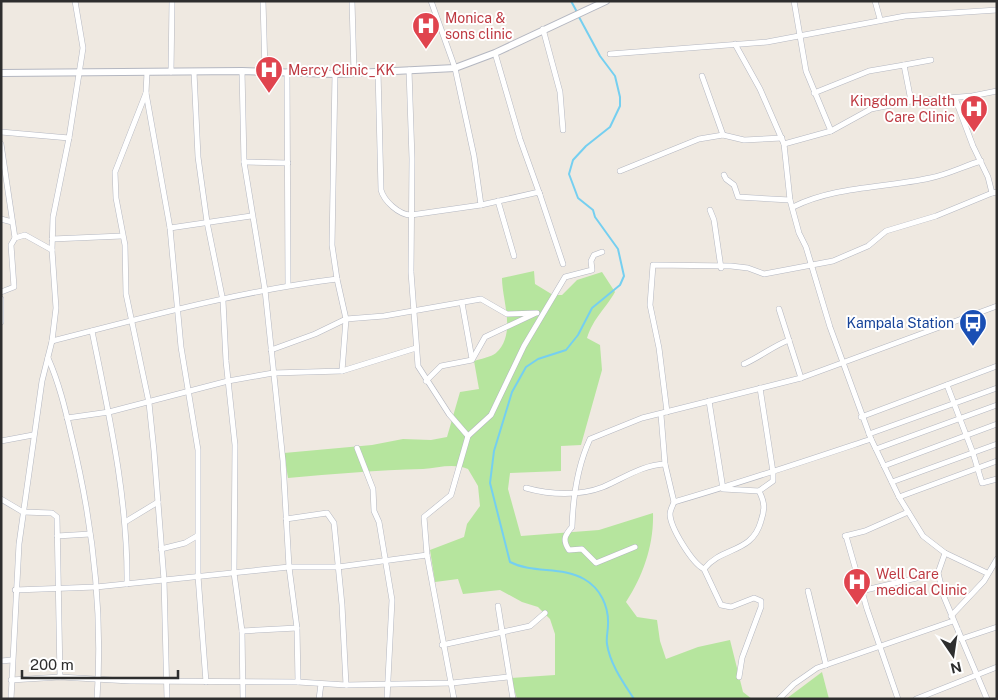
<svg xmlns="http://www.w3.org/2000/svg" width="998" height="700" font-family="'Public Sans',sans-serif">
	<rect width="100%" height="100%" fill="#efe9e1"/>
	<g fill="#b6e59e">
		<path d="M534,271L535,284L553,295H562L577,280L602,272L615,292C604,311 594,317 587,338L600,345L602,370L581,445L561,446V471L510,473L508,489L521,536L599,530L653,513C654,545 643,576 626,602L637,617L657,620L660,641L666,659L698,647L730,640L743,692L752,699H517L511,678L555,675V634L550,619L538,607L522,602L500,590L463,594L458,579L435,582L430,550L464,537L467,524L480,506L478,486L468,469C452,463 439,468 423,469C377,470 333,474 288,478L284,453L372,445L403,439L431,440L447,437L460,392L479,389L474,361C480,359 491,357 496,353C517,334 502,301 502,278Z"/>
		<path d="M822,672L829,699H786Z"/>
	</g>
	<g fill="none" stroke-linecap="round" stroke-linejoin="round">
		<g stroke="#75cff0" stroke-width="2">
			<path d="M571,1L577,12"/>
			<path d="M579,17L600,56L615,76L620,97V106L610,127L586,146L573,160L569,174L578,198L593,210L595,217L618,249L624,276L620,285L592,308L578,335L566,350L538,359L526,367L512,392L494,451L490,483L510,562C533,574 562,566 584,579C600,588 609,606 608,625C608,631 606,638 607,644C610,664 623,682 634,699"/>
		</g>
		<defs>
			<g id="minor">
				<path d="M263,1L265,71"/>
				<path d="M352,1L354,73"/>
				<path d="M431,1L455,68L474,156L481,205"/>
				<path d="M794,1L806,71L831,131"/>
				<path d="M875,1L880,19"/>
				<path d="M543,29L560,92L563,130"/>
				<path d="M735,44L760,89L784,144L790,200L799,233L806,247L830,327L871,439L899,497L923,536L945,553L987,573"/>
				<path d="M495,53L520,139L540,195"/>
				<path d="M610,54L767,42L905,16L997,10"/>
				<path d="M904,65L931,60"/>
				<path d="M409,70L412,159L411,272L418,366L449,414L468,436"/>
				<path d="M242,71L244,162L265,290L283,461L289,567L297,628L298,682"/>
				<path d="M378,71L381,190C384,201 399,215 411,215L481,205L539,192L563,264"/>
				<path d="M147,72L146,93L170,228L181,347L198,450V576L206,682"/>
				<path d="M171,72L172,1"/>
				<path d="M194,72L198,157L207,222L223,301L226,361L235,445L234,573L242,631L243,699"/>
				<path d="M287,72L288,285"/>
				<path d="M335,74L332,245L337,279L346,319L342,371"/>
				<path d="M702,76L723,135"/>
				<path d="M146,93L115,172L116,198L125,245L126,294L149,403L154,451L164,580L167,699"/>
				<path d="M814,93L869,71L904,65L911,101"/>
				<path d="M955,98L973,146L988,177L992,193L997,192"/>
				<path d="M1,132L69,138"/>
				<path d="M1,144L15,238"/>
				<path d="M784,144L831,131L871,109L911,101L972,96L997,91"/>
				<path d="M244,162L288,163"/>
				<path d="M620,171L699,139L723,135L744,140L782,138"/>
				<path d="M724,175L726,179L734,185L738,197L790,200"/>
				<path d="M498,201L514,256"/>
				<path d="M793,207C835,186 885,188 930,178C947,175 964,166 981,161"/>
				<path d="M710,210L714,220L721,268"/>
				<path d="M1,219L12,222"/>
				<path d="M170,228L251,216"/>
				<path d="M52,239L122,236"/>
				<path d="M1,292L14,287L11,245L15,238L25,235L52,250"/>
				<path d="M1,299V322"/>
				<path d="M462,303L472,359"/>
				<path d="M779,309L801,378"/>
				<path d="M92,331C109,415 128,498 127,584"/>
				<path d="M52,341C146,317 240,291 337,279"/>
				<path d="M271,350L315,334L346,319L384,316L481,299L507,314L537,313"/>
				<path d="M48,358C59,383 65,408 71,434C92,519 103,611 97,699"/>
				<path d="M744,364C760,357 773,346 789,340"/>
				<path d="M426,381L441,366L472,360L485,337L534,314"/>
				<path d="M947,385L973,453L982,483L997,479"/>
				<path d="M709,401L723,489L759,491C765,503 765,509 761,521C752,554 722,546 704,569L721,605L731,607L754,598L761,601V607L742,658L739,677"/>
				<path d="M667,412L659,348L650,305L653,265L731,266L748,268L764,274L833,261L868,246L886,231L936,216L992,193"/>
				<path d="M661,415L665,464L674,502C740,483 805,461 871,439"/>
				<path d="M861,417L997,366"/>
				<path d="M67,418L109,412L228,381L273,373L342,371L416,348"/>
				<path d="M869,434L997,388"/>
				<path d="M1,441L33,435"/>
				<path d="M357,448L373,489L374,511L379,522L392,600L387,699"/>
				<path d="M876,449L997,405"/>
				<path d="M884,466L997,424"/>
				<path d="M892,482L997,444"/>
				<path d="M526,488C550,495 580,496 603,487C624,478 642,465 665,464"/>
				<path d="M759,491L773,481V472L760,388"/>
				<path d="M899,497L997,461"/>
				<path d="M1,499L23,512L52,513L57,517L60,677"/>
				<path d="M674,502C673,505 670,510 670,514C670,527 692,563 704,569"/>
				<path d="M286,519L327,513L334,523L342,605L346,685"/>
				<path d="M125,522L158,502"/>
				<path d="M57,536L90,534"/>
				<path d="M845,536L865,531L908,512"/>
				<path d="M846,536L867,609L898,699"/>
				<path d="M635,547L596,563L582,549L569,550C562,540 565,535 572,527C573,496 577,467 590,439L642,418L801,378L997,306"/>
				<path d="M161,549L185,543L197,536"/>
				<path d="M945,553L938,573L944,597L987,699"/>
				<path d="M15,590L96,587L289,567H338L427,555"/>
				<path d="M808,591L826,665"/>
				<path d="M861,591L938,573"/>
				<path d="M498,606L513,699"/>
				<path d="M951,616L984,581L997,559"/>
				<path d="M242,631L297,628"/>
				<path d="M961,639L997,627"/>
				<path d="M442,645L530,626L545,613"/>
				<path d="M1,661L12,660"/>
				<path d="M11,680L60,677L130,681L298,682L346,685L452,683L508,677"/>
				<path d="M11,699L19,544L42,381L52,341L56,308L52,250L53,217L69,138L83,48L75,1"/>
				<path d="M319,699L321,684"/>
				<path d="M454,699L427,555L424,517L451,495L468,436L491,415L524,346L565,277L592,270L591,261L594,255L602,252"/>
				<path d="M779,699L794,684L817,668L953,621"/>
				<path d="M916,699L997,667"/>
			</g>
			<path id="tertiary" d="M1,73L242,71L335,74L455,68L495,53L606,1"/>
		</defs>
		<use href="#minor" stroke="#b4b7c1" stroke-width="6"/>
		<use href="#tertiary" stroke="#b4b7c1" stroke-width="8"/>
		<use href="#minor" stroke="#fff" stroke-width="5"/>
		<use href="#tertiary" stroke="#fff" stroke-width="6"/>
	</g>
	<defs>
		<symbol id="hospital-pin" viewBox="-11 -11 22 30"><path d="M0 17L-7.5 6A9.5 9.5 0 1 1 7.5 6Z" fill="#e0444e" stroke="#fff"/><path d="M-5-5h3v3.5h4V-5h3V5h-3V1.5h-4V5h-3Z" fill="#fff"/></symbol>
		<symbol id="bus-pin" viewBox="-11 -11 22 30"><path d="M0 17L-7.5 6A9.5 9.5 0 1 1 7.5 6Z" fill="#1a4fb4" stroke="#fff"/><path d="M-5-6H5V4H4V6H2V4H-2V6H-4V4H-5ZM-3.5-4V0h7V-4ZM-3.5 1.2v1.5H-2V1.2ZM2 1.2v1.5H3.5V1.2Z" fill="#fff"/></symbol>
	</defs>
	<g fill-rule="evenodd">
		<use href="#hospital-pin" x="410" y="10" width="32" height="43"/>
		<use href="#hospital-pin" x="253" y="54" width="32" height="43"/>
		<use href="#hospital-pin" x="958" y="93" width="32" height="43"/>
		<use href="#bus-pin" x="957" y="307" width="32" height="43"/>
		<use href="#hospital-pin" x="841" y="566" width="32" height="43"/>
	</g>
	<g text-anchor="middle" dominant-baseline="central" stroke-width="4" stroke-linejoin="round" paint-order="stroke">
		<g font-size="14" fill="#be3a42" stroke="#fff" text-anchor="start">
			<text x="445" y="18">Monica &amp;<tspan x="445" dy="16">sons clinic</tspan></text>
			<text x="288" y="70">Mercy Clinic_KK</text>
			<text x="955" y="101" text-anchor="end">Kingdom Health<tspan x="955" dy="16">Care Clinic</tspan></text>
			<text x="876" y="574">Well Care<tspan x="876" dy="16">medical Clinic</tspan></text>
		</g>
		<g font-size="14" fill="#164399" stroke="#fff" text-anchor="end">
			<text x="954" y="323">Kampala Station</text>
		</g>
	</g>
	<rect width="998" height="700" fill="none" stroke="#2e2e2e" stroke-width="5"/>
	<g transform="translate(953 655) rotate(167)" stroke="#ffffff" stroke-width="4" paint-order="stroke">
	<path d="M0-4L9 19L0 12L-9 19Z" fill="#2e2e2e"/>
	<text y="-8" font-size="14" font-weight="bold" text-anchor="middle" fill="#2e2e2e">N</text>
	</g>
	<path d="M22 670v8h156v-8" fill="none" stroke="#2e2e2e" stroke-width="2.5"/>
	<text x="30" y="670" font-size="15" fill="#2e2e2e" stroke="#ffffff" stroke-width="4" paint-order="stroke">200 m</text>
</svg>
